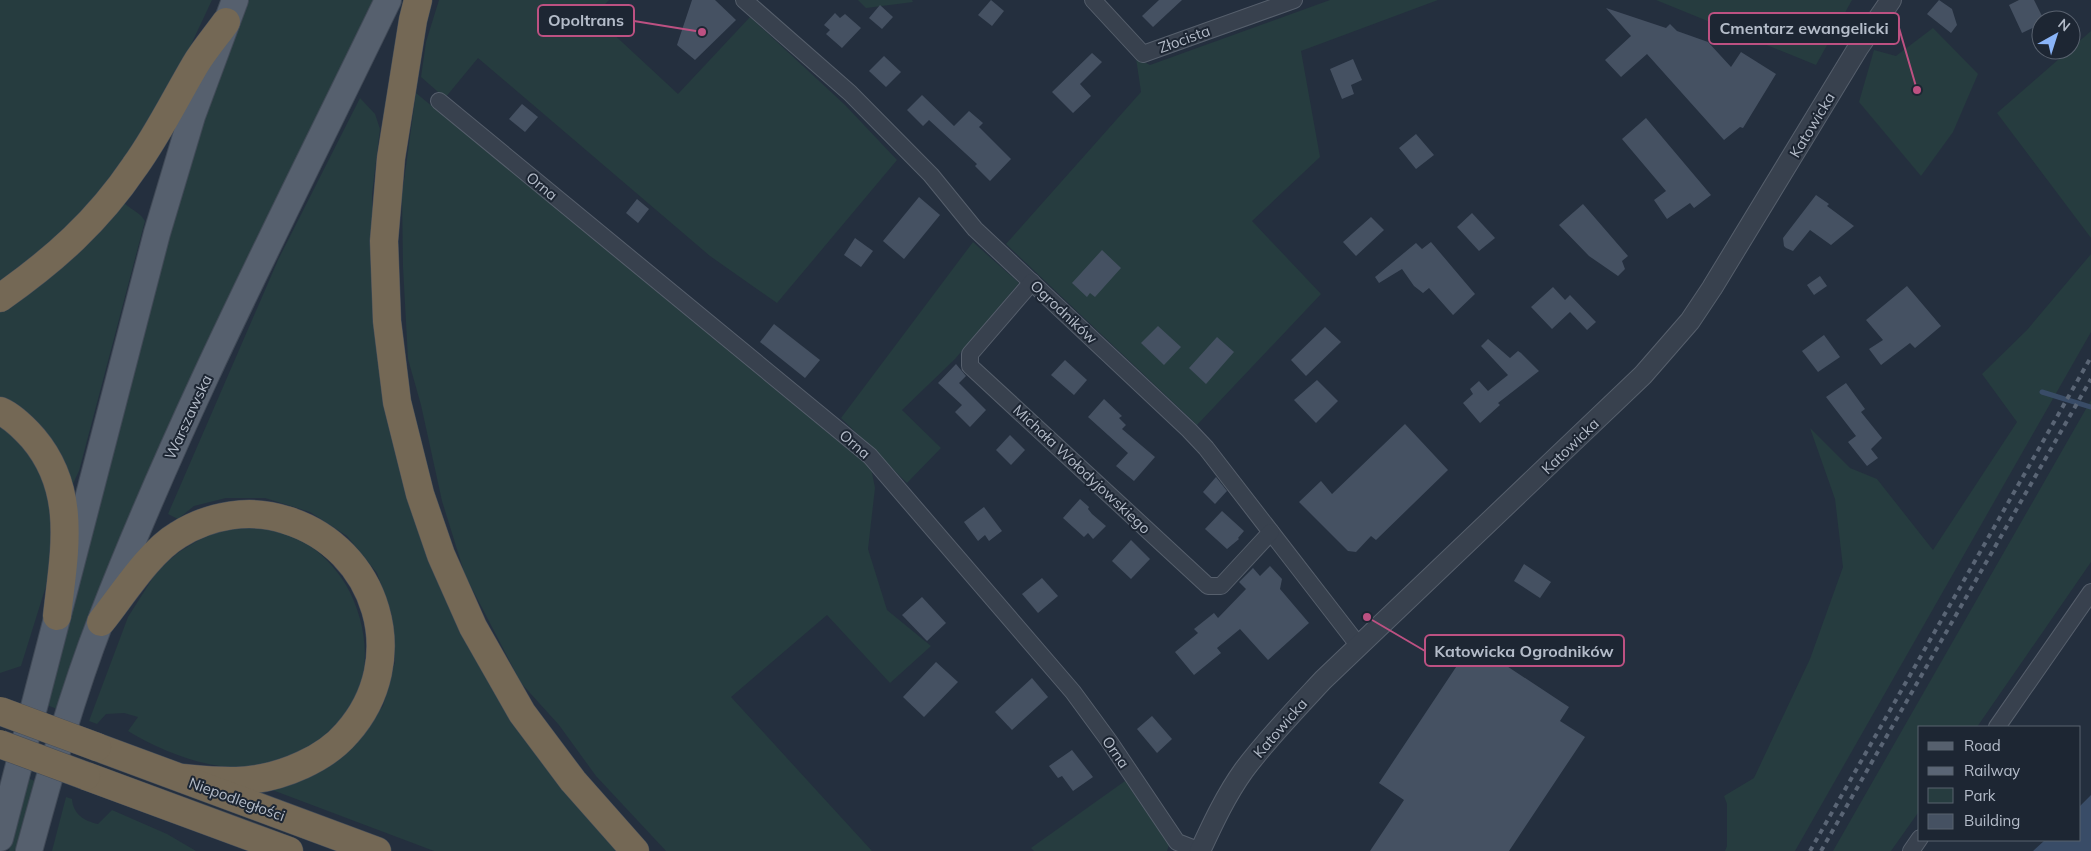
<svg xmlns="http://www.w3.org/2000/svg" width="2091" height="851" font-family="Mulish,sans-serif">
	<rect width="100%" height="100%" fill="#242f3e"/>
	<g fill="#263c3f">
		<path d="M0,0H212L166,98L126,163L71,231L0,288Z"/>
		<path d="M247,0H374L57,709L47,705L175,211L205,118Z"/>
		<path d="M439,0H609L594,16L678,94L750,17L845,105L897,160L777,303L710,256L478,58L445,98L421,77L426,42Z"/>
		<path d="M858,0H912L913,2L866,8Z"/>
		<path d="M1330,0H1438L1301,51L1320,157L1252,221L1321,294L1197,425L1006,244L1141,92L1136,58L1150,65Z"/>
		<path d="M1656,0H1852L1816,65Z"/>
		<path d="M1933,28L1978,74L1953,132L1921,176L1859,102L1874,50L1896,56Z"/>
		<path d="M2091,31V238L1997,113Z"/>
		<path d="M416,93L871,468L875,488L868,549L887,610L931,646L890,683L827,615L731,697L872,851H666L596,776L559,725L521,683L465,575L442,501L421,405L408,359L403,267L402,195Z"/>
		<path d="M360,98L375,114L380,129L372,194L374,323L433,564L468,647L515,723L620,851H434L267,788L311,777L350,750L383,706L395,662L392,616L377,573L347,536L310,512L265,498H226L194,506L178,519L168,514L278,260Z"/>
		<path d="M122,201C129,209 139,211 145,221L79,471L71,488L0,399V309Z"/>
		<path d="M973,242L1019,283L955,359L902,410L941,448L907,483L841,418Z"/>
		<path d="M2091,254V332L1795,851H1725L1727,846V804L1724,796L1754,778L1810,659L1843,567L1835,499L1810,428L1850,468L1877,479L1933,550L2017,422L1982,374L2027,330Z"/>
		<path d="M2091,400V562L1977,727H1920V810L1891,851H1833Z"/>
		<path d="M0,425L36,457L53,515V543L46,586L21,666L0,673Z"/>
		<path d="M243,526C256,528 272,528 284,532C309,540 334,564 346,585C365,618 372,662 356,698C353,703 348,708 345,713C323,742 293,762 257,767C214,772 164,753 128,731L138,717L124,713L106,714L97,724L89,721L128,617L154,576L166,563L179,552L212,532Z"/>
		<path d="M27,778L35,781L17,851H9Z"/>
		<path d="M1125,781L1169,845L1167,851H1034L1031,848Z"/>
		<path d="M66,797L72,799C73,814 84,821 98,824L112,810L167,834L196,851H52Z"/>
	</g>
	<path fill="#394c67" d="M2091,795V851H2033L2045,840H2080V806Z"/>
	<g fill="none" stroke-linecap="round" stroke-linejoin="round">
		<path stroke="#394c67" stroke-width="5" d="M2042,392L2091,407"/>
	</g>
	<g fill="#455162">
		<path d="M692,0H715L736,20L695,60L677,45Z"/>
		<path d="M991,0L1004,11L992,26L978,15Z"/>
		<path d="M1159,0H1182L1153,27L1142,16Z"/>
		<path d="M1939,0L1952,9L1957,25L1951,33L1927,14Z"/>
		<path d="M2019,0H2034L2044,20H2041V24L2022,33L2009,5Z"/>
		<path d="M880,5L893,17L882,29L869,18Z"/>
		<path d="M1606,8L1666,28L1670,24L1677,31L1708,42L1731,67L1741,52L1776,74L1743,128L1740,127L1724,140L1647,54L1621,77L1605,60L1631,36Z"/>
		<path d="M835,13L840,18L845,14L861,28L842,48L826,34L830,30L824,25Z"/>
		<path d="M1092,53L1102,62L1080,84L1091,96L1073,113L1052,92Z"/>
		<path d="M884,56L901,72L886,87L869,71Z"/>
		<path d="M1353,59L1362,80L1351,85L1354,94L1342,99L1330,69Z"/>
		<path d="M922,95L954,126L969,111L983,123L979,127L1011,159L990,181L975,166L977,164L929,120L923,126L907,110Z"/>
		<path d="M522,104L538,117L525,132L509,119Z"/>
		<path d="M1646,118L1711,195L1694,208L1690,203L1667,219L1654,200L1666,191L1622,139Z"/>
		<path d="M1416,134L1434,155L1416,169L1399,148Z"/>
		<path d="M1816,195L1829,204L1827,206L1854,226L1831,245L1810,230L1793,251L1786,248L1784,246L1783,238Z"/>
		<path d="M919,197L940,215L904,259L883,241Z"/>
		<path d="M637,199L649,209L638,223L626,213Z"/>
		<path d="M1583,204L1628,256L1622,261L1625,269L1618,276L1589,256L1559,225Z"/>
		<path d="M1472,213L1495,238L1479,251L1457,227Z"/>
		<path d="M1371,217L1384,230L1356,256L1343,242Z"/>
		<path d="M855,238L873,251L861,267L844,255Z"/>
		<path d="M1431,242L1475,294L1453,315L1429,288L1423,293L1414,286L1402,269L1379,283L1375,277L1416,243L1422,249Z"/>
		<path d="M1102,250L1121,268L1095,297L1090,293L1087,297L1072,283Z"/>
		<path d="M1820,276L1827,286L1814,295L1807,285Z"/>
		<path d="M1907,286L1941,326L1915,348L1910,343L1881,365L1869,349L1883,340L1866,320Z"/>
		<path d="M1553,287L1565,300L1570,295L1596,322L1587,330L1570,312L1552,329L1531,307Z"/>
		<path d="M774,324L820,360L805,378L760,342Z"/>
		<path d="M1158,326L1181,347L1164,365L1141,343Z"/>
		<path d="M1325,327L1341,342L1306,376L1291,360Z"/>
		<path d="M1824,335L1840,357L1818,372L1802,351Z"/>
		<path d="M1217,337L1234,352L1206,384L1189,368Z"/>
		<path d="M1488,339L1510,358L1518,351L1521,353L1539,371L1498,403L1500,405L1480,423L1463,403L1473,394L1470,389L1479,381L1488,391L1508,375L1481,346Z"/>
		<path d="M1065,360L1087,380L1074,395L1051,375Z"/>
		<path d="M956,364L966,376L959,383L986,410L970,427L955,412L962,405L938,383Z"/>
		<path d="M1317,380L1338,401L1316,423L1294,400Z"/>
		<path d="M1846,383L1865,409L1861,412L1882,438L1871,449L1878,458L1867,466L1848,442L1856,436L1826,397Z"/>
		<path d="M1104,399L1122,416L1119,418L1126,425L1122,429L1155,457L1134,481L1116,466L1128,453L1088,417Z"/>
		<path d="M1405,424L1448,470L1376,540L1371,536L1356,552L1348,551L1299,502L1321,481L1332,494Z"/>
		<path d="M1010,435L1025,450L1011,465L996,450Z"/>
		<path d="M1216,477L1227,491L1215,504L1203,492Z"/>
		<path d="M1080,499L1089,507L1088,509L1092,514L1106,526L1093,539L1088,533L1084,537L1063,518Z"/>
		<path d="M984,507L1002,531L989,541L985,535L978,541L964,522Z"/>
		<path d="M1222,511L1244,531L1238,538L1239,539L1227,549L1205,529Z"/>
		<path d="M1131,540L1150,559L1131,579L1112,561Z"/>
		<path d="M1524,564L1551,582L1540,598L1514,581Z"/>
		<path d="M1270,566L1282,579L1280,589L1309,623L1268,660L1240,629L1217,648L1221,653L1194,675L1175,652L1198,633L1194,629L1214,613L1218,618L1246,589L1239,582L1253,568L1260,576Z"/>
		<path d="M1042,578L1058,596L1038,613L1022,594Z"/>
		<path d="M922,597L946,623L927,641L902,615Z"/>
		<path d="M1472,643L1569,707L1560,721L1585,737L1509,851H1370L1404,800L1379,783Z"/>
		<path d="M936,662L958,682L924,717L903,697Z"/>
		<path d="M1032,678L1048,697L1012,730L995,712Z"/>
		<path d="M1152,716L1172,739L1157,753L1137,729Z"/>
		<path d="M1072,750L1093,777L1073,791L1062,776L1058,778L1049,766Z"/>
	</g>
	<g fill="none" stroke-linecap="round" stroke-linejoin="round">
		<defs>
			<g id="minor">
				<path d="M744,0L850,93L931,175L975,229L1189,430L1206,448L1359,646"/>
				<path d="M1093,0L1143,54L1294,0"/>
				<path d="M439,101L870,456L1073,692L1109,741L1177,842L1200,851"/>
				<path d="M1032,282L970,354V366L1208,586H1221L1271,532"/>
				<path d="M1997,727L2091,592"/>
				<path d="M1911,851L1920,838"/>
			</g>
			<path id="tertiary" d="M1200,851C1213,823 1226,795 1244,770C1268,738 1296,709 1323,680L1643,375L1690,321L1712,288L1858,48L1891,0"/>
			<g id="primary">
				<path d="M0,838L157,233L192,116L235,0"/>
				<path d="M29,851C50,774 72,695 101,620C183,408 289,205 388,0"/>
			</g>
			<g id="motorway">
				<path d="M418,0L413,20L391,158L384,241L387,321L397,402L420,494L441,555L473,627L522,713L573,781L635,851"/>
				<path d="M0,298C54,260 98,221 135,166C158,134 175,99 195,65C204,50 216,36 226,22"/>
				<path d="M0,411C12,416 24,428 33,438C78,491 64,552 57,616"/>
				<path d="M101,622C122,596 149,552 178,535C210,515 250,508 286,520C378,548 412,660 347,733C325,759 284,776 250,780C228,783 204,780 182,778"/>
				<path d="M97,747L377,851"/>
				<path d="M86,776L289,851"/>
			</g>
		</defs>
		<use href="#minor" stroke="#565f6c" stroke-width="18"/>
		<use href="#tertiary" stroke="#565f6c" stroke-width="22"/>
		<use href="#primary" stroke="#414a57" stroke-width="28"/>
		<use href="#motorway" stroke="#434c59" stroke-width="29"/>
		<use href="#minor" stroke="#38414e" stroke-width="16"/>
		<use href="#tertiary" stroke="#38414e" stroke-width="20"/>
		<use href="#primary" stroke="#56606e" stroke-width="26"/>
		<use href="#motorway" stroke="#746855" stroke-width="28"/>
		<g stroke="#5a6575" stroke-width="4" stroke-dasharray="5 5" stroke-linecap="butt">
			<path d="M1810,851L2091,357"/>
			<path d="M1821,851L2091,379"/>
		</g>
		<defs>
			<g id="motorway-bridge">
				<path d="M0,711L97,747"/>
				<path d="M0,744L86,776"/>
			</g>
		</defs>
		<use href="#motorway-bridge" stroke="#434c59" stroke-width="29" stroke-linecap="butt"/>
		<use href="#motorway-bridge" stroke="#746855" stroke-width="28"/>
	</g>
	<g text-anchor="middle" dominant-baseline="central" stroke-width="4" stroke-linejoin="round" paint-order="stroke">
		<g font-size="15" fill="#b4bcc9" stroke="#1d2633">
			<text transform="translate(1184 39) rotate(-20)">Złocista</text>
			<text transform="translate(1812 125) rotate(-59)">Katowicka</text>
			<text transform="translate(542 186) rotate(39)">Orna</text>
			<text transform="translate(1064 312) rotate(43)">Ogrodników</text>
			<text transform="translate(188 417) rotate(-65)">Warszawska</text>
			<text transform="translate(855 444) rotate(41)">Orna</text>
			<text transform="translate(1570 446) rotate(-44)">Katowicka</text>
			<text transform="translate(1082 469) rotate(43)">Michała Wołodyjowskiego</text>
			<text transform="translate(1280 728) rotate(-49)">Katowicka</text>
			<text transform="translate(1116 752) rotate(55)">Orna</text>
			<text transform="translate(237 799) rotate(20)">Niepodległości</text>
		</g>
	</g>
	<path fill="none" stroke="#bd5182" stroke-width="2" d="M702 32L634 21M1917 90L1899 28M1367 617L1425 651"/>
	<g fill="#bd5182" stroke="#1d2633" stroke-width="2">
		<circle cx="702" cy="32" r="5"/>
		<circle cx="1917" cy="90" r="5"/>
		<circle cx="1367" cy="617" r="5"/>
	</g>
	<g fill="#1d2633" stroke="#bd5182" stroke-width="2">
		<rect x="538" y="5" width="96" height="31" rx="5"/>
		<rect x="1709" y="13" width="190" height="31" rx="5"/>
		<rect x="1425" y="635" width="199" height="31" rx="5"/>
	</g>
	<g font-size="16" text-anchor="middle" font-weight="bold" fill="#b4bcc9">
		<text x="586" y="26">Opoltrans</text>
		<text x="1804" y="34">Cmentarz ewangelicki</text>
		<text x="1524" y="657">Katowicka Ogrodników</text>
	</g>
	<rect x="1918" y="726" width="162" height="115" fill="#1d2633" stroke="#59626f"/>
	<rect x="1928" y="742" width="25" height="8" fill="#56606e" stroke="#59626f"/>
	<text x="1964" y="751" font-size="15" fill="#b4bcc9">Road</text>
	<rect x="1928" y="767" width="25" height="8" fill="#5a6575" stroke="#59626f"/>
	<text x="1964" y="776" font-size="15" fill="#b4bcc9">Railway</text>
	<rect x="1928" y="788" width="25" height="15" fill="#263c3f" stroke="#59626f"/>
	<text x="1964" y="801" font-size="15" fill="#b4bcc9">Park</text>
	<rect x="1928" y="814" width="25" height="15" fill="#455162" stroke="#59626f"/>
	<text x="1964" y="826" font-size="15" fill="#b4bcc9">Building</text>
	<g transform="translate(2056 35) rotate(39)"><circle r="24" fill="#1d2633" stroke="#59626f"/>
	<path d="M0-4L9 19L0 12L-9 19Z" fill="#8ab4f8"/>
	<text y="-8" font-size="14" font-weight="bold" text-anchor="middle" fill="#b4bcc9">N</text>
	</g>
</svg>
